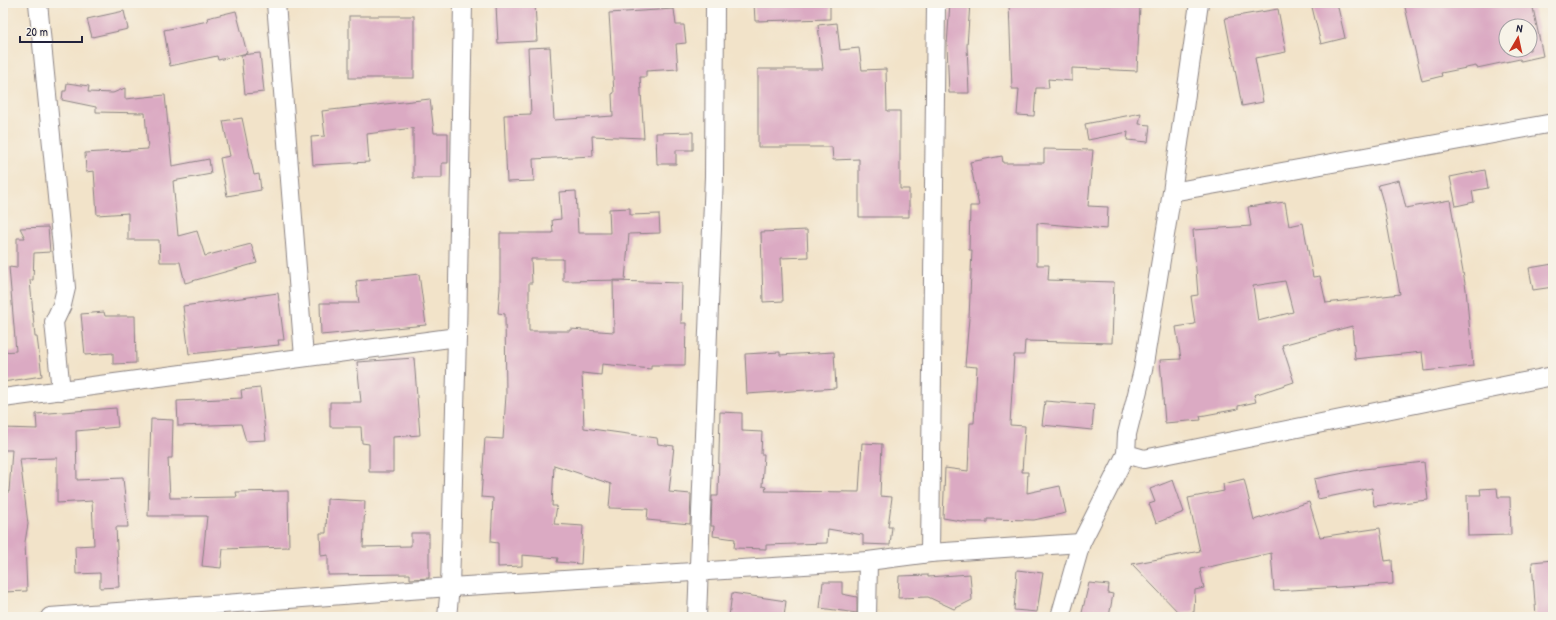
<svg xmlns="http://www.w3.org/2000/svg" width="1556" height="620" font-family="'Patrick Hand',sans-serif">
	<rect width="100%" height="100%" fill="#f7f3e8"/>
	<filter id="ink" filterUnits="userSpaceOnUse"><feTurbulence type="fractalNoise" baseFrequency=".025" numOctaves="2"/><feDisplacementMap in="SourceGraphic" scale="8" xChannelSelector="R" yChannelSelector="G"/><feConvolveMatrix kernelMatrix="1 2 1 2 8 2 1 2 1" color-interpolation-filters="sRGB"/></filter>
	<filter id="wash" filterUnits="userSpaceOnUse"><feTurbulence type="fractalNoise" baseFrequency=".012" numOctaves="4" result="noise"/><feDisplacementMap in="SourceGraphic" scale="16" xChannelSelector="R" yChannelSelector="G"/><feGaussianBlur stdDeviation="0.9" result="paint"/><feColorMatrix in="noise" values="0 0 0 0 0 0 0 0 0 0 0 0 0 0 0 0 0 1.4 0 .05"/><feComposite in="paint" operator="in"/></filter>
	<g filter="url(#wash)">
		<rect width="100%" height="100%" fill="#f2e3c9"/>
		<g id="blocks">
			<g fill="#dbaac3" fill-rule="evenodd">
				<path d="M535,3L537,41L498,43L496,5Z"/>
				<path d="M754,3H830V19L755,21Z"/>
				<path d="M950,3H970L967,46L969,93H949L947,45Z"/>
				<path d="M1009,3H1079L1140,6L1137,71L1072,68V81L1048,79L1049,88H1036L1034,116L1017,115L1019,89H1012Z"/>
				<path d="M1311,3H1337L1345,38L1321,44Z"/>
				<path d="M1404,3H1532L1543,56L1521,61L1520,59L1477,68L1476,66L1441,73L1442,76L1422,81ZM1506,26H1530V50H1506Z"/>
				<path d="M674,9L676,25H684L686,43L676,44L678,69L646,71V77H640L644,138L592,136L593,156L533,159L534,181L507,182L504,115L531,114L528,48L550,47L554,120L613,116L612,94L614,93L609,13Z"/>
				<path d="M1278,9L1286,52L1255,58L1263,102L1242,106L1225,18Z"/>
				<path d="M124,11L128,29L92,37L87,19Z"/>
				<path d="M236,11L247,53L218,60L217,56L170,66L164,30L208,21L207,18Z"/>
				<rect x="349" y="16" width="65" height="62"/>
				<path d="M837,23L840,50L859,48L862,70L886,69L887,111H900V189H909V217H859V159L833,160L832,147H758V69H823L818,25Z"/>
				<path d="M260,53L264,92L245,94L241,55Z"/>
				<path d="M67,83L89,86L88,92L113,93L125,88V99L165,95L172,166L209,159L211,174L173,181L178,236L197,231L205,256L251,244L257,263L185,283L180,262H160L159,240H128V213L97,215L94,171L86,172L85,153L148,149L145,113L96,112V107L62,100L63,91H66Z"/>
				<path d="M430,99L434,133H448V163H442V178H413V128L367,134L369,162L313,165L311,137L325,136L322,111Z"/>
				<path d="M1141,113L1139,124L1150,125L1148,142L1127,140L1128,132L1088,140L1085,124Z"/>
				<path d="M242,118L254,175L259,174L261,190L227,196L220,158L230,156L223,121Z"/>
				<path d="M693,132V150H676V164H657L656,133Z"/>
				<path d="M1044,149L1093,150L1088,206L1108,207L1107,229L1037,223V265H1049L1048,280L1114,282L1112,343L1025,341L1024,355H1014L1010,425L1025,426L1022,472H1028L1027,493L1060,486L1066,513L1034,520L987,519V522H967L943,518L945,468L968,471L970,423H974L977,367L965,366L969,318L972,250H969L970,206H979L970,162L1002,156L1003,163H1044Z"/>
				<path d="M1485,170L1488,188L1472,191L1474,202L1456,206L1450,177Z"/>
				<path d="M1399,180L1406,208L1450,200L1466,289L1473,366L1424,371L1422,352L1355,359L1352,326L1282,345L1294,382L1254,395L1256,402L1238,406V409L1200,416L1201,420L1165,423L1160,360L1181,359L1176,327L1195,324L1191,296L1198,295L1193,230L1251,226L1248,207L1285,202L1289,226L1303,223L1313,277L1320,276L1326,303L1400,294L1383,202L1378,185ZM1285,281L1293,312L1258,321L1253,286Z"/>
				<path d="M576,191L578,233H610L609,209L630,208V215L659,214L660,233L629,234L625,280L563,281V259H531L532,283H529V331H570V329L614,332L613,281L682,283L681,323H686L685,365H651V369L602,364L601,375L582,373L584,428L657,438L658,444L674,446L669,492L691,494L690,524L647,520L648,509L609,508L611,484L554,465L552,506H557L554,524L583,526L581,564L557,562L558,558L522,555V566L498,567V543L491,542L493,498L481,497L485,438L503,439L506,395L505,314L498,313L500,288V233H553L552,220L561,219L559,192Z"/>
				<path d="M48,227L50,252L34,253L33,280H30L35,337H37L42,376L3,382V352L16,351L9,267L17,268V238H25L20,228Z"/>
				<path d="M807,230L808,257L781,258L783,301L763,302L761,232Z"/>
				<path d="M1553,264V287L1533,290L1529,268Z"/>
				<path d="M419,274L426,325L321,335L320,303H359L356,281Z"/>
				<path d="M278,293L284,340H278L279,345L189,354L183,306Z"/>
				<path d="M104,312L105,316H135L136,363L113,364V353L85,355L81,314Z"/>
				<path d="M780,352V355L834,352L836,388L747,394L745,354Z"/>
				<path d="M414,358L420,435L393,437V472H369V444L362,443L361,427H330V402H361L357,362Z"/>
				<path d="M260,388L266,440L246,441L241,424L178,426L177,401L242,398L241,390Z"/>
				<path d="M1045,401L1094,405L1092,430L1042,425Z"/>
				<path d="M116,408L118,427L76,431L77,480L123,478L128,527H116L119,587L100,588V573L76,574L75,546L94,545L92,501L57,503V458L20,459L28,524L25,542L27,591L3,592V492H9L12,450H3V428L37,429L36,414Z"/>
				<path d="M720,412L742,413V431L762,432L761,454H764L762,486L766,487L765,491L859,492L862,443L882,444L880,496L892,497L888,527H892L890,545L863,544V535L828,529L827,543L766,545V549L734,548L735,539L713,536L714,526H711L712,496H718Z"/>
				<path d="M151,419L173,420L172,458H168L170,498L237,497L236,492L288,491L289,547L223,549L221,568L202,566L207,516H148Z"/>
				<path d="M1424,462L1428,500L1374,506L1372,488L1318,499L1314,479L1364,469Z"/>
				<path d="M1244,479L1254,520L1309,502L1320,537L1380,528L1385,561L1392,560L1393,584L1274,591L1271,553L1200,569L1204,588L1195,590L1194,612L1180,614L1132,564L1200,551L1188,498L1224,491L1223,484Z"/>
				<path d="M1173,480L1184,512L1156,523L1149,504L1155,502L1150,489Z"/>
				<path d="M1497,488L1498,497H1510L1511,535L1468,536L1467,495H1481L1480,489Z"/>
				<path d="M327,499L365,501L363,547L411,546V533H429V578L410,579V574L328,575V555L321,556L320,533H326Z"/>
				<path d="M1553,560V617H1536L1532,562Z"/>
				<path d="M1017,570L1043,573L1037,612L1014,610Z"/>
				<path d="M970,574L972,600L954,609L928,597L898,598L899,576L928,575V577Z"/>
				<path d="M823,582H842V594L857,597V613L820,608Z"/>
				<path d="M1089,583L1109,585L1108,593L1113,594L1109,617H1081Z"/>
				<path d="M732,593L786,601L784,617H729Z"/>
			</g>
		</g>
	</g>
	<g filter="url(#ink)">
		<use href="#blocks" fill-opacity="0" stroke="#8a8282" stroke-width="1"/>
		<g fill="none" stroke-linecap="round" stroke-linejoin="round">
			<defs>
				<g id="street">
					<path d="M38,3L66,288L62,305L54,322L61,391"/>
					<path d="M276,3L304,357"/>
					<path d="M1172,192L1553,123"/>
					<path d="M3,398L457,337"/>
					<path d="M1126,454L1144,459L1553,376"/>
					<path d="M930,553L936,3"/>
					<path d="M50,617L450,587L868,561L930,553L1081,543"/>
					<path d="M447,617L450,587L457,337L463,3"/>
					<path d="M697,617L714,176L715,3"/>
					<path d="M867,617L868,561"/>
					<path d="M1060,617L1081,543L1126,454L1127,434L1143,370L1172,192L1199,3"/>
				</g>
			</defs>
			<use href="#street" stroke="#8a8282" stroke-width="20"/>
			<use href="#street" stroke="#fff" stroke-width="18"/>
		</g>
	</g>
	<rect width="1556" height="620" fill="none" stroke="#f7f3e8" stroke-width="16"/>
	<g transform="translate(1518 38) rotate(9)"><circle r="19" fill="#f7f3e8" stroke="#a29fa3"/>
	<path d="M0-3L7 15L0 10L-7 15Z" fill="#c8321e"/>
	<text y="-6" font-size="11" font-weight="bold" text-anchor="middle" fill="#22223b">N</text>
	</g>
	<path d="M20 36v6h62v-6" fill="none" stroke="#22223b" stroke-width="2"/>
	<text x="26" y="36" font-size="12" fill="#22223b" stroke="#f7f3e8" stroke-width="3" paint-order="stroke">20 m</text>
</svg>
